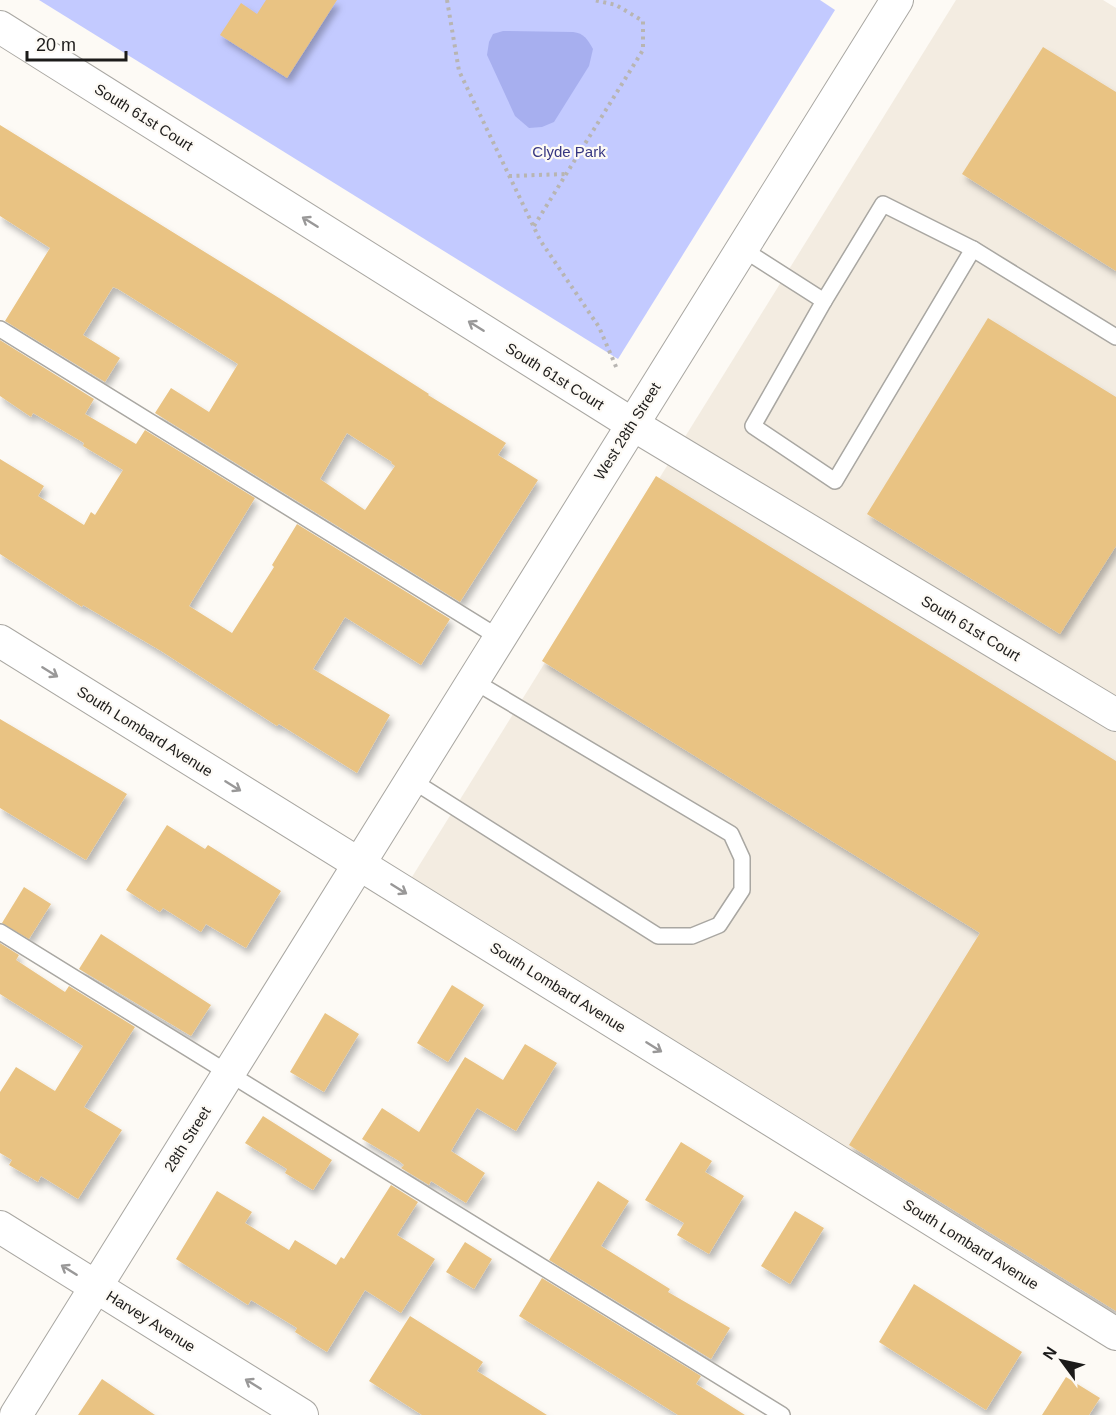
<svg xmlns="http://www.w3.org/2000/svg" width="1116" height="1415" font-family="Helvetica,sans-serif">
	<defs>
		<filter id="shadow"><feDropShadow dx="3.5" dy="6" stdDeviation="3" flood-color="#0004"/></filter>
	</defs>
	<rect width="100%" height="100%" fill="#fdfaf5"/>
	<path fill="#f3ece1" d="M956,0H1103L1116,8V1323L407,885Z"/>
	<path fill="#c3caff" d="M39,0H820L835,10L618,359Z"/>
	<path fill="#a7afef" d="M503,31L573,32C584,33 588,40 593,49L589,66L554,122L542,127L529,128L515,116L487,55L489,42L493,34Z"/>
	<g fill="#e9c383" fill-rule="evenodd" filter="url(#shadow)">
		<path d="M266,0H337L287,78L220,35L241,3L257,14Z"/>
		<path d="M1043,47L1116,92V271L962,174Z"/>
		<path d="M0,125L279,298L429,394L428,395L506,443L498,455L538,480L460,602L155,413L171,388L209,412L238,364L118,289L113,287L83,335L120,358L105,382L5,321L50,248L0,216ZM347,433L392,462L391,463L395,466L365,510L320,479Z"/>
		<path d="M988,318L1116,397V546L1060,634L867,514Z"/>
		<path d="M0,340L94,399L85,414L136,444L145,430L255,498L189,606L232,633L274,567L272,565L297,524L450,619L421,665L345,617L313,669L390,715L357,773L279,724L277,726L161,651L83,605L82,607L0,554V459L44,486L38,496L84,525L91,512L95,515L123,470L83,446L84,443L33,413L31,417L0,396Z"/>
		<path d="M656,476L1116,761V1311L849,1145L980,933L542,661Z"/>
		<path d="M0,719L127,794L86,860L0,808Z"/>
		<path d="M167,825L205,849L208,845L281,891L246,948L206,924L201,932L163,908L160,912L126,890Z"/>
		<path d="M24,887L51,904L29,939L2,923Z"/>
		<path d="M101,934L211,1005L191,1036L79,969Z"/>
		<path d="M0,943L19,955L16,960L65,992L69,986L135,1027L84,1107L122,1130L78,1199L41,1176L38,1182L9,1165L12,1160L0,1153V1092L16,1067L55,1091L83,1046L0,994Z"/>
		<path d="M452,985L484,1005L448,1062L417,1043Z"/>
		<path d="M325,1013L359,1034L324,1092L290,1072Z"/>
		<path d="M525,1044L557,1063L516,1131L477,1108L451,1151L485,1173L466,1203L431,1181L429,1185L401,1168L404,1165L399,1161L362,1139L382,1108L419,1132L465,1057L503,1080Z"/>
		<path d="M263,1116L332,1160L313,1190L285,1173L287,1169L245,1143Z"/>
		<path d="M681,1142L712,1161L705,1172L744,1196L709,1254L677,1235L684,1223L645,1200Z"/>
		<path d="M598,1181L629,1201L601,1246L670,1289L668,1292L730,1328L711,1359L549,1260Z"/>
		<path d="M391,1185L418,1202L397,1235L435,1259L401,1313L365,1290L327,1352L295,1332L297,1328L251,1300L248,1305L176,1259L217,1191L252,1212L245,1223L289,1250L295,1240L336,1265L341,1257L344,1259Z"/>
		<path d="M795,1211L824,1228L790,1284L761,1266Z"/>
		<path d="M465,1242L492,1259L474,1289L446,1272Z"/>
		<path d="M542,1278L701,1376L696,1384L745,1415H678L519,1316Z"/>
		<path d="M914,1284L1022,1352L986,1410L879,1342Z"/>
		<path d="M410,1316L483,1362L477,1371L547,1415H422L369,1381Z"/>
		<path d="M1066,1377L1100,1398L1089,1415H1042Z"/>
		<path d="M102,1379L155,1415H78Z"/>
	</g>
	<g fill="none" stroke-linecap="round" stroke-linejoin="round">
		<defs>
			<g id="lane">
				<path d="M741,248L824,301L753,426L835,481L973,249"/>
				<path d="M824,301L883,204L973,249L1116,337"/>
				<path d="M0,329L498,637"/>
				<path d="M410,779L658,936H692L719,925L742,890V858L731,834L472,680"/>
				<path d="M0,932L782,1415"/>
			</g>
			<g id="street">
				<path d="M0,27L632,424L1116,715"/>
				<path d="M0,641L1116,1334"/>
				<path d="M0,1227L302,1415"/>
				<path d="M16,1415L897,0"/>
			</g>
		</defs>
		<use href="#lane" stroke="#a9a7a2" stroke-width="18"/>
		<use href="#street" stroke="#a9a7a2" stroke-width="34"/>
		<g stroke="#b8b5b2" stroke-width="4" stroke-dasharray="3 4.5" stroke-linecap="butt">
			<path d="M447,0L459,71L540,240L599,327L617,369"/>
			<path d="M509,176L567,174"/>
			<path d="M534,226L643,50V21L616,5L594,0"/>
		</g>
		<use href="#lane" stroke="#fff" stroke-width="15"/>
		<use href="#street" stroke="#fff" stroke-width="32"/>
	</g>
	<defs><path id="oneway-shaft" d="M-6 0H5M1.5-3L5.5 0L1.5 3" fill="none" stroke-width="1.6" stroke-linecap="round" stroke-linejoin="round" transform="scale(1.5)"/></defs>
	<g stroke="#999898">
		<use href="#oneway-shaft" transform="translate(310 222) rotate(-148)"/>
		<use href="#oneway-shaft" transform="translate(476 326) rotate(-148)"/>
		<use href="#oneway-shaft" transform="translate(50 672) rotate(32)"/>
		<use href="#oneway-shaft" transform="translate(233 786) rotate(32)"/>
		<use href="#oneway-shaft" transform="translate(399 889) rotate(32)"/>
		<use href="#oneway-shaft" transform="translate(654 1047) rotate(32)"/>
		<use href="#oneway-shaft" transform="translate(69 1270) rotate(-148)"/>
		<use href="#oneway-shaft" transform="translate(253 1384) rotate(-148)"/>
	</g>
	<g text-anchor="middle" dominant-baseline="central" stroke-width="4.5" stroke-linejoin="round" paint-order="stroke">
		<g font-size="15" fill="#1c1b1a" stroke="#fdfaf5">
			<text transform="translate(144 117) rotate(32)">South 61st Court</text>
			<text transform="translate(555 376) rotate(32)">South 61st Court</text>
			<text transform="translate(627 431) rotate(-58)">West 28th Street</text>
			<text transform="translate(971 628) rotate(31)">South 61st Court</text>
			<text transform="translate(145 731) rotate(32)">South Lombard Avenue</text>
			<text transform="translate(558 987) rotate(32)">South Lombard Avenue</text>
			<text transform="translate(187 1139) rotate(-58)">28th Street</text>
			<text transform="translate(971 1244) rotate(32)">South Lombard Avenue</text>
			<text transform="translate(151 1321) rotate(32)">Harvey Avenue</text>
		</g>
		<g font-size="15" fill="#373782" stroke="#fdfaf5">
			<text x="569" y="151">Clyde Park</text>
		</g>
	</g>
	<g transform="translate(1062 1361) rotate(303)" stroke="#fdfaf5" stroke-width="4.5" paint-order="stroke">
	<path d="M0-4.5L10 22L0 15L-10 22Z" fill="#1c1b1a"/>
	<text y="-9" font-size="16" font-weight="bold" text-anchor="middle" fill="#1c1b1a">N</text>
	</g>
	<path d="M27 51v9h99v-9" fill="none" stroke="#1c1b1a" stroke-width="3"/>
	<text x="36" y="51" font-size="18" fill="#1c1b1a" stroke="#fdfaf5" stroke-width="4.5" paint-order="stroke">20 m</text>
</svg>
